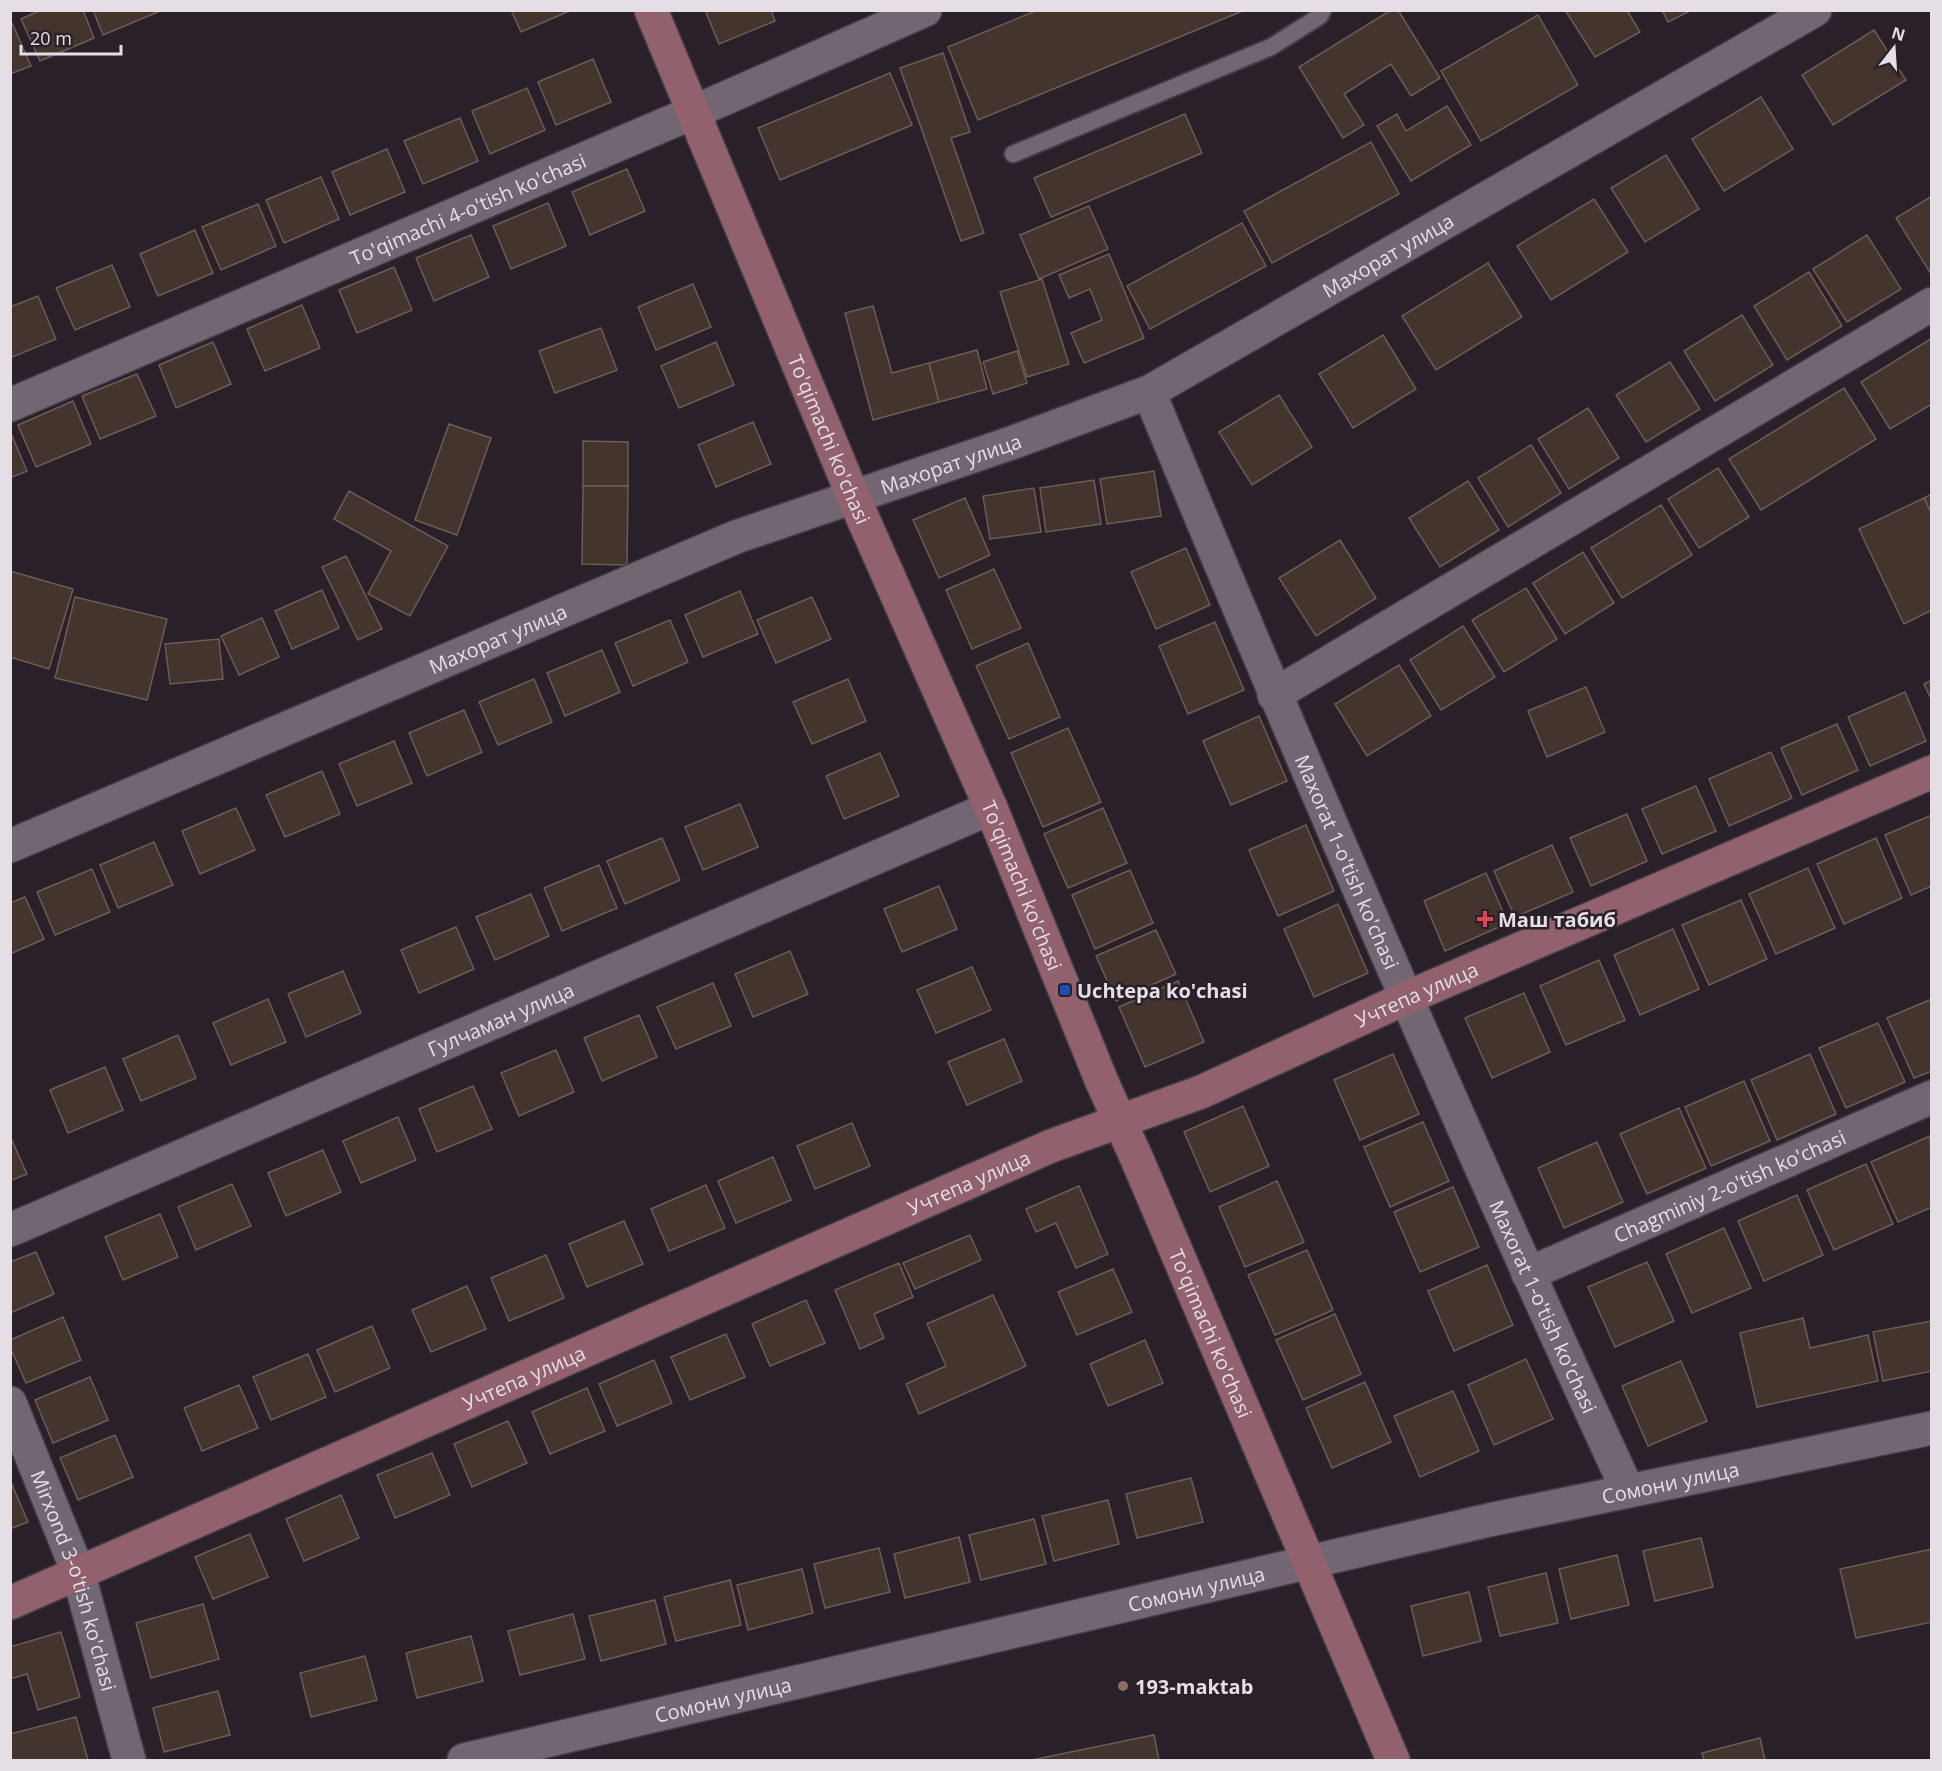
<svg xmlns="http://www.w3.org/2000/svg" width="1942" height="1771" font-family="'Open Sans',sans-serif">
	<rect width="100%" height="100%" fill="#29202a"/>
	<g fill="#43342e" stroke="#6c5c55" stroke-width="1.5">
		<path d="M41,10H83L94,38L40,61L21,19Z"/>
		<path d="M93,10H158V12L103,35Z"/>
		<path d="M511,10H572L521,32Z"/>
		<path d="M705,10H771L775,21L719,44Z"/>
		<path d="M1038,10H1245L978,120L948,47Z"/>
		<path d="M1391,10H1398L1440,78L1411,96L1391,64L1344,94L1364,125L1343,138L1299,67Z"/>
		<path d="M1565,10H1627L1640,32L1595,57Z"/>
		<path d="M1662,10H1692L1668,22Z"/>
		<path d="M1538,15L1578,85L1481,141L1441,71Z"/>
		<path d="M12,23L31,66L10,74V24Z"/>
		<path d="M1874,30L1906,80L1833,125L1802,75Z"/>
		<path d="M943,53L970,132L951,138L984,233L961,241L900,68Z"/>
		<path d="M593,59L611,102L556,125L538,82Z"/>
		<path d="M890,73L912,125L780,180L758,128Z"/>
		<path d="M527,88L545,130L490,154L472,111Z"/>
		<path d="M1761,97L1793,149L1724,191L1692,139Z"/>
		<path d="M1447,106L1471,145L1411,181L1377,126L1397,114L1406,131Z"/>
		<path d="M1185,114L1202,153L1051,217L1034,178Z"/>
		<path d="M460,118L478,161L423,184L404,141Z"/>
		<path d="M1371,142L1399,194L1272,263L1244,211Z"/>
		<path d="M387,149L405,192L350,215L332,172Z"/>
		<path d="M1666,155L1699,209L1645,242L1611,188Z"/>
		<path d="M627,169L645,211L590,235L572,192Z"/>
		<path d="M321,177L339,219L284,243L266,200Z"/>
		<path d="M1932,196V273L1931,274L1896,218Z"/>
		<path d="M1594,199L1628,252L1551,300L1517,246Z"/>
		<path d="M548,203L566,246L511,269L493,226Z"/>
		<path d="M258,204L276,246L221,270L202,227Z"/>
		<path d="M1089,206L1108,249L1039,279L1020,235Z"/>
		<path d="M1242,223L1266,266L1150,329L1127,286Z"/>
		<path d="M195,230L213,273L158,296L140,254Z"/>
		<path d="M471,235L489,277L434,301L416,258Z"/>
		<path d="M1867,235L1901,289L1847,322L1813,269Z"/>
		<path d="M1109,254L1144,338L1084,363L1071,333L1102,320L1090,289L1069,298L1059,275Z"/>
		<path d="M1488,263L1522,317L1436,370L1402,316Z"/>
		<path d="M112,265L130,307L75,330L56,288Z"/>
		<path d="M394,267L412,310L357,333L339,290Z"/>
		<path d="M1809,272L1842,326L1787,360L1754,306Z"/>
		<path d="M1042,279L1069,364L1027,377L1000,292Z"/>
		<path d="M693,284L711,327L656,350L638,307Z"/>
		<path d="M38,296L56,339L10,358V307Z"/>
		<path d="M302,305L320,348L265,371L247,329Z"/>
		<path d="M873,306L892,373L929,363L939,402L873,420L845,313Z"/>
		<path d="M1742,315L1773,365L1715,401L1684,351Z"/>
		<path d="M601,328L617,370L555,393L539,351Z"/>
		<path d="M1383,335L1416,389L1353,428L1319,374Z"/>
		<path d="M1932,338V404L1890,429L1861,382Z"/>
		<path d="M213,342L231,384L176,408L159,365Z"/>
		<path d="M716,342L734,385L679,408L661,366Z"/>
		<path d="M977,350L987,389L939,402L929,363Z"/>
		<path d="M1017,351L1027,383L993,394L983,362Z"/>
		<path d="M1670,362L1700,409L1646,442L1616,395Z"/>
		<path d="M137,374L156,416L100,439L82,396Z"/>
		<path d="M1844,388L1876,439L1761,510L1729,459Z"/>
		<path d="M1279,395L1312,447L1252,485L1219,432Z"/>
		<path d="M73,401L91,444L36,467L18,425Z"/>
		<path d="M1588,408L1619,458L1569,489L1538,439Z"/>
		<path d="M753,422L771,464L716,487L698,445Z"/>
		<path d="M449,424L491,438L457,535L415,520Z"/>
		<path d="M10,431L27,471L10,478Z"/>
		<path d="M583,441L628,442V486H583Z"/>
		<path d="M1531,445L1561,493L1508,527L1478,478Z"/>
		<path d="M1718,468L1749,517L1699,548L1668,499Z"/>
		<path d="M1154,471L1161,516L1107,524L1100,479Z"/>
		<path d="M1094,480L1101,524L1046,532L1040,488Z"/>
		<path d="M1468,481L1499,530L1440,567L1409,518Z"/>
		<path d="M583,486H628L627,565L582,564Z"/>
		<path d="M1034,488L1041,532L990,539L983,496Z"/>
		<path d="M349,491L448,546L410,616L368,594L391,551L334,519Z"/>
		<path d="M1932,494V515L1924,498Z"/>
		<path d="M965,498L990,555L939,578L913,520Z"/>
		<path d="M1924,498L1932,515V610L1904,624L1859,529Z"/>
		<path d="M1661,505L1692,555L1622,598L1591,548Z"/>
		<path d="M1340,540L1376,598L1316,636L1279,578Z"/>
		<path d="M1186,548L1210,605L1156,629L1131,572Z"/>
		<path d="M1583,552L1614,603L1565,634L1533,583Z"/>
		<path d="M346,556L382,629L358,640L322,567Z"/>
		<path d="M994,569L1021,628L972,649L946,590Z"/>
		<path d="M10,571L73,589L49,669L10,657Z"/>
		<path d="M1526,588L1557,639L1504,672L1472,620Z"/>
		<path d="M322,590L339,628L292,649L275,611Z"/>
		<path d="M740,591L758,634L703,657L685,615Z"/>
		<path d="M75,597L167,619L147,700L55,678Z"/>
		<path d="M812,597L831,639L776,663L757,620Z"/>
		<path d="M262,618L279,657L239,675L221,636Z"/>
		<path d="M670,620L688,662L633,686L615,643Z"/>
		<path d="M1215,622L1244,690L1188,714L1159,646Z"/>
		<path d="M1463,626L1495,677L1441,710L1410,660Z"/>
		<path d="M219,639L223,679L170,684L165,644Z"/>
		<path d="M1028,643L1060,717L1009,739L976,666Z"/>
		<path d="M602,650L620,692L565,716L547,673Z"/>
		<path d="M1399,665L1431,716L1367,756L1335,704Z"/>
		<path d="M534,679L552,722L498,745L479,702Z"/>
		<path d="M848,679L866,721L812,744L793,702Z"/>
		<path d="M1932,680V701L1924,684Z"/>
		<path d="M1586,687L1605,732L1547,757L1528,711Z"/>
		<path d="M1905,692L1926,741L1870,766L1848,717Z"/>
		<path d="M464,710L482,752L427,776L409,733Z"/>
		<path d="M1259,716L1287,781L1231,805L1203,741Z"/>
		<path d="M1837,724L1858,770L1802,795L1781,748Z"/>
		<path d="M1068,728L1101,802L1043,827L1011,753Z"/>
		<path d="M394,741L412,783L357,806L339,764Z"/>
		<path d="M1771,752L1792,798L1729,826L1709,779Z"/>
		<path d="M880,753L899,796L844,819L826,776Z"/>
		<path d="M322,771L340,814L285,837L266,795Z"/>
		<path d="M1696,786L1716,831L1662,854L1642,809Z"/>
		<path d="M740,804L758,847L703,870L685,827Z"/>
		<path d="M236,808L255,850L200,874L182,831Z"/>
		<path d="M1103,808L1127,863L1068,888L1044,834Z"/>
		<path d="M1627,814L1647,861L1591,886L1570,838Z"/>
		<path d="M1932,815V886L1911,895L1885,835Z"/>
		<path d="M1306,825L1334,891L1278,916L1249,850Z"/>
		<path d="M662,838L680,880L625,904L607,861Z"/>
		<path d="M1876,838L1902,898L1844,924L1817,864Z"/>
		<path d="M154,842L173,885L118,908L100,865Z"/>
		<path d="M1552,845L1573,892L1515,917L1494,871Z"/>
		<path d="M599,865L617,908L562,931L544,888Z"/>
		<path d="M1808,868L1835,928L1776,954L1749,894Z"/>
		<path d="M92,869L110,912L55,935L37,892Z"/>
		<path d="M1130,870L1153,923L1095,949L1072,895Z"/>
		<path d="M1486,873L1508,923L1445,951L1424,901Z"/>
		<path d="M939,886L957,929L902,952L884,909Z"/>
		<path d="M531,894L549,936L495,960L476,917Z"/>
		<path d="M25,897L44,939L10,954V903Z"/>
		<path d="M1741,900L1767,959L1709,985L1682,925Z"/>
		<path d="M1338,904L1368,973L1314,997L1284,929Z"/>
		<path d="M456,927L474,969L419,993L401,950Z"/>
		<path d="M1673,929L1699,989L1640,1015L1614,955Z"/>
		<path d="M1156,930L1176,974L1116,1001L1096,956Z"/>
		<path d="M790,951L808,994L753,1017L735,974Z"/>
		<path d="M1599,960L1625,1020L1566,1045L1540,986Z"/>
		<path d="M972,967L991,1010L936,1033L917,990Z"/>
		<path d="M343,971L361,1013L306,1037L288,994Z"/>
		<path d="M1178,981L1204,1042L1145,1067L1119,1007Z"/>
		<path d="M713,983L731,1026L676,1049L657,1007Z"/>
		<path d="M1524,993L1550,1052L1492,1078L1465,1018Z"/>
		<path d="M268,999L286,1042L231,1065L213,1023Z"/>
		<path d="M1932,999V1071L1914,1078L1887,1018Z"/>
		<path d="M639,1015L657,1057L602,1081L584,1038Z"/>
		<path d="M1878,1023L1905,1082L1846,1108L1819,1048Z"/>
		<path d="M178,1035L196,1078L141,1101L123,1059Z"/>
		<path d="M1004,1039L1022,1081L967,1105L948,1062Z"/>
		<path d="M556,1050L574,1092L519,1116L501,1073Z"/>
		<path d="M1393,1054L1419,1114L1360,1140L1334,1080Z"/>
		<path d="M1810,1054L1836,1114L1777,1140L1751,1080Z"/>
		<path d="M105,1067L123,1110L68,1133L50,1090Z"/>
		<path d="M1744,1081L1770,1141L1711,1166L1685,1107Z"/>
		<path d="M473,1086L492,1129L437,1152L419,1109Z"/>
		<path d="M1243,1106L1269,1166L1210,1192L1184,1132Z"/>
		<path d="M1679,1108L1706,1168L1647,1194L1620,1134Z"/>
		<path d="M398,1117L416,1160L361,1183L343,1141Z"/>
		<path d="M1423,1122L1449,1181L1390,1207L1364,1147Z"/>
		<path d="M852,1123L870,1166L815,1189L797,1146Z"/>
		<path d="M10,1136L27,1174L10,1181Z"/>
		<path d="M1930,1136L1932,1207L1898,1222L1871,1162Z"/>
		<path d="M1597,1142L1623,1202L1564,1228L1538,1168Z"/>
		<path d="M323,1150L341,1192L286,1216L268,1173Z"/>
		<path d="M773,1157L791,1200L736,1223L718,1181Z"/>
		<path d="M1866,1164L1893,1224L1834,1250L1807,1190Z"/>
		<path d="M1277,1181L1304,1242L1245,1267L1219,1207Z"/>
		<path d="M232,1184L251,1226L196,1250L178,1207Z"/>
		<path d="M706,1185L725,1228L669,1251L651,1209Z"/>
		<path d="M1079,1186L1108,1254L1076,1268L1056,1223L1036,1232L1026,1209Z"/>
		<path d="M1453,1187L1479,1247L1420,1272L1394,1212Z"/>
		<path d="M1797,1195L1823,1255L1764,1281L1738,1221Z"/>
		<path d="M160,1214L178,1257L123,1280L105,1237Z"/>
		<path d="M624,1221L643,1264L587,1287L569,1244Z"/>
		<path d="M1724,1228L1751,1288L1692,1313L1666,1254Z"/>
		<path d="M970,1235L981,1260L915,1289L903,1263Z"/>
		<path d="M1307,1250L1333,1310L1275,1335L1248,1275Z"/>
		<path d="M36,1252L54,1294L10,1313V1262Z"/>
		<path d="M546,1255L564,1298L509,1321L491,1278Z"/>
		<path d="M1647,1262L1674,1321L1615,1347L1588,1287Z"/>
		<path d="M899,1263L913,1297L874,1314L884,1338L860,1349L835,1290Z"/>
		<path d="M1487,1265L1513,1325L1454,1351L1428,1291Z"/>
		<path d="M1113,1269L1132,1312L1077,1335L1058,1292Z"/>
		<path d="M467,1286L486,1329L431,1352L412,1310Z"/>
		<path d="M993,1295L1026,1366L919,1414L906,1384L946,1366L927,1324Z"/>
		<path d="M806,1300L825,1343L770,1366L752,1324Z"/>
		<path d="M1335,1314L1361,1374L1303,1400L1276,1340Z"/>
		<path d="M63,1317L81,1360L26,1383L10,1347V1340Z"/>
		<path d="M1803,1318L1810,1348L1868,1335L1878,1381L1757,1407L1740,1333Z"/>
		<path d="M1932,1321V1371L1883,1381L1873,1332Z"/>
		<path d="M372,1326L390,1368L335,1392L317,1350Z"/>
		<path d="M726,1334L745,1377L690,1400L671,1357Z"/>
		<path d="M1145,1340L1163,1383L1108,1406L1090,1364Z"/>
		<path d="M308,1354L326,1397L271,1420L253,1377Z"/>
		<path d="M1526,1359L1553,1419L1494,1445L1468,1385Z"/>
		<path d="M654,1360L672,1403L617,1426L599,1384Z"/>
		<path d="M1681,1361L1707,1421L1648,1446L1622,1386Z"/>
		<path d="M90,1377L108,1420L53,1443L35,1400Z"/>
		<path d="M1365,1382L1391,1442L1332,1468L1306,1408Z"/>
		<path d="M239,1385L258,1428L202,1451L184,1408Z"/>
		<path d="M587,1388L605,1431L550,1454L532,1412Z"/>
		<path d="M1453,1391L1479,1451L1420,1477L1394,1416Z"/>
		<path d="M508,1421L527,1463L472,1487L454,1444Z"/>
		<path d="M115,1435L133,1477L78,1500L60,1458Z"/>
		<path d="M432,1453L450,1495L395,1518L377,1475Z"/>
		<path d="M1191,1478L1203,1522L1137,1538L1126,1494Z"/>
		<path d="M10,1480L28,1522L10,1529Z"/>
		<path d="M341,1495L359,1538L304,1561L286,1519Z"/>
		<path d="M1108,1500L1119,1544L1054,1561L1042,1516Z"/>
		<path d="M1034,1519L1046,1564L981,1580L969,1535Z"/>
		<path d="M250,1534L268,1577L213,1599L195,1557Z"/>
		<path d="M959,1537L970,1582L905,1598L894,1554Z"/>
		<path d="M1701,1538L1713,1587L1655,1601L1643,1551Z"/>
		<path d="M879,1548L890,1592L825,1608L814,1564Z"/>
		<path d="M1932,1549V1622L1856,1638L1840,1569Z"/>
		<path d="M1617,1555L1629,1605L1571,1619L1559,1569Z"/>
		<path d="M802,1569L813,1613L748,1630L737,1585Z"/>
		<path d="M1546,1573L1558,1623L1500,1636L1488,1587Z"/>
		<path d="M730,1580L741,1625L676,1641L664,1597Z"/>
		<path d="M1469,1592L1481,1641L1423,1656L1411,1606Z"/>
		<path d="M655,1600L666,1644L601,1661L589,1616Z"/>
		<path d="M203,1604L219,1659L151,1678L136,1623Z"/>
		<path d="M573,1614L585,1659L520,1675L508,1631Z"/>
		<path d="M61,1632L80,1697L38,1710L27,1674L10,1679V1647Z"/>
		<path d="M471,1636L483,1681L417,1698L406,1653Z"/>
		<path d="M365,1656L377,1700L311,1717L300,1673Z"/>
		<path d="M218,1691L230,1735L164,1752L153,1708Z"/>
		<path d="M76,1717L88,1760H10V1734Z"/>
		<path d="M1154,1735L1159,1760H1032Z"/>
		<path d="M1760,1738L1765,1760H1704L1702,1753Z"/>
	</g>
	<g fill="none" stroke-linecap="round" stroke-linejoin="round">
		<defs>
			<path id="lane" d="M1013,154L1271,47L1320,16L1323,10"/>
			<g id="street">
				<path id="s1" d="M1149,392C1302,762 1460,1128 1628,1491"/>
				<path id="s2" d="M10,405L694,112L925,10"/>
				<path d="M1274,695L1932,304"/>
				<path id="s3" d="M10,846L736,537L1014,442L1149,392L1815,10"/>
				<path id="s4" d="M10,1230L991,808"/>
				<path id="s5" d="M1528,1274L1932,1097"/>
				<path id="s6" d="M10,1403L78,1572L129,1760"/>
				<path id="s7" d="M464,1760L1489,1520L1932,1428"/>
			</g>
			<g id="secondary">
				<path id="s8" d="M651,10L853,496L991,808L1102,1082L1137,1159L1393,1760"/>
				<path id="s9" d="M10,1603L1051,1146L1201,1092L1406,998L1932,772"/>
			</g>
		</defs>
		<use href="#lane" stroke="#443c45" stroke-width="20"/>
		<use href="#street" stroke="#443c45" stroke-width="36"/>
		<use href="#secondary" stroke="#443c45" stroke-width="36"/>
		<use href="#lane" stroke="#726673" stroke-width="16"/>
		<use href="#street" stroke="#726673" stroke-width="33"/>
		<use href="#secondary" stroke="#91616d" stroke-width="33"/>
	</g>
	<path fill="#e0444e" stroke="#29202a" stroke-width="2" d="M1482 910h6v6h6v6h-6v6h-6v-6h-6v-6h6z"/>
	<rect fill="#1a4fb4" stroke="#29202a" stroke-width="2" x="1059" y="984" width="12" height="12" rx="3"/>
	<circle fill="#8d6e63" stroke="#29202a" stroke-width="2" cx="1123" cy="1686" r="6"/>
	<g text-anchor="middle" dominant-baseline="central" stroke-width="5" stroke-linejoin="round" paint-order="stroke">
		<g font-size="20" fill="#e4dee5" stroke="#29202a">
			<text stroke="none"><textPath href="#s2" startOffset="498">To'qimachi 4-o'tish ko'chasi</textPath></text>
			<text stroke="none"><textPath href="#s3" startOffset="1502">Махорат улица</textPath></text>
			<text stroke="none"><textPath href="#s8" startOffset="465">To'qimachi ko'chasi</textPath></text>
			<text stroke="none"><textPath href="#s3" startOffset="1016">Махорат улица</textPath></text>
			<text stroke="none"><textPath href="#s3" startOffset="530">Махорат улица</textPath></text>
			<text stroke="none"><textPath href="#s1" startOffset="510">Maxorat 1-o'tish ko'chasi</textPath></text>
			<text stroke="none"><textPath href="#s8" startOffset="951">To'qimachi ko'chasi</textPath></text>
			<text stroke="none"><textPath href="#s9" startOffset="1533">Учтепа улица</textPath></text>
			<text stroke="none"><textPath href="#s4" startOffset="534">Гулчаман улица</textPath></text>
			<text stroke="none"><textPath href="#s9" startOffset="1047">Учтепа улица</textPath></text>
			<text stroke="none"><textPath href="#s5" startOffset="220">Chagminiy 2-o'tish ko'chasi</textPath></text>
			<text stroke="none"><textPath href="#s1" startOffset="996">Maxorat 1-o'tish ko'chasi</textPath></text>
			<text stroke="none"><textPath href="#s8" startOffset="1437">To'qimachi ko'chasi</textPath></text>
			<text stroke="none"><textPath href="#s9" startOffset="561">Учтепа улица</textPath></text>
			<text stroke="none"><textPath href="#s7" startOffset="1238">Сомони улица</textPath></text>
			<text stroke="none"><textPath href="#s6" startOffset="189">Mirxond 3-o'tish ko'chasi</textPath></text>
			<text stroke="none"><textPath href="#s7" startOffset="752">Сомони улица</textPath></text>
			<text stroke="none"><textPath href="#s7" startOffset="266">Сомони улица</textPath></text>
		</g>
		<g font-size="20" font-weight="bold" fill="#e4dee5" stroke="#29202a" text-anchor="start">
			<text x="1498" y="919">Маш табиб</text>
			<text x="1077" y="990">Uchtepa ko'chasi</text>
			<text x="1135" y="1686">193-maktab</text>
		</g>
	</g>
	<rect width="1942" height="1771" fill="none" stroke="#e4dee5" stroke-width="24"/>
	<g transform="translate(1894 48) rotate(17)" stroke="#29202a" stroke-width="4.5" paint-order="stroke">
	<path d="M0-4.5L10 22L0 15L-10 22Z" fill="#e4dee5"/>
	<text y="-9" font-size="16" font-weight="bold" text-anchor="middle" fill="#e4dee5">N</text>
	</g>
	<path d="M21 45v9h100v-9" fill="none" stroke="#e4dee5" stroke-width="3"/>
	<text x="30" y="45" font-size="18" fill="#e4dee5" stroke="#29202a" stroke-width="4.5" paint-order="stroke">20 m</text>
</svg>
